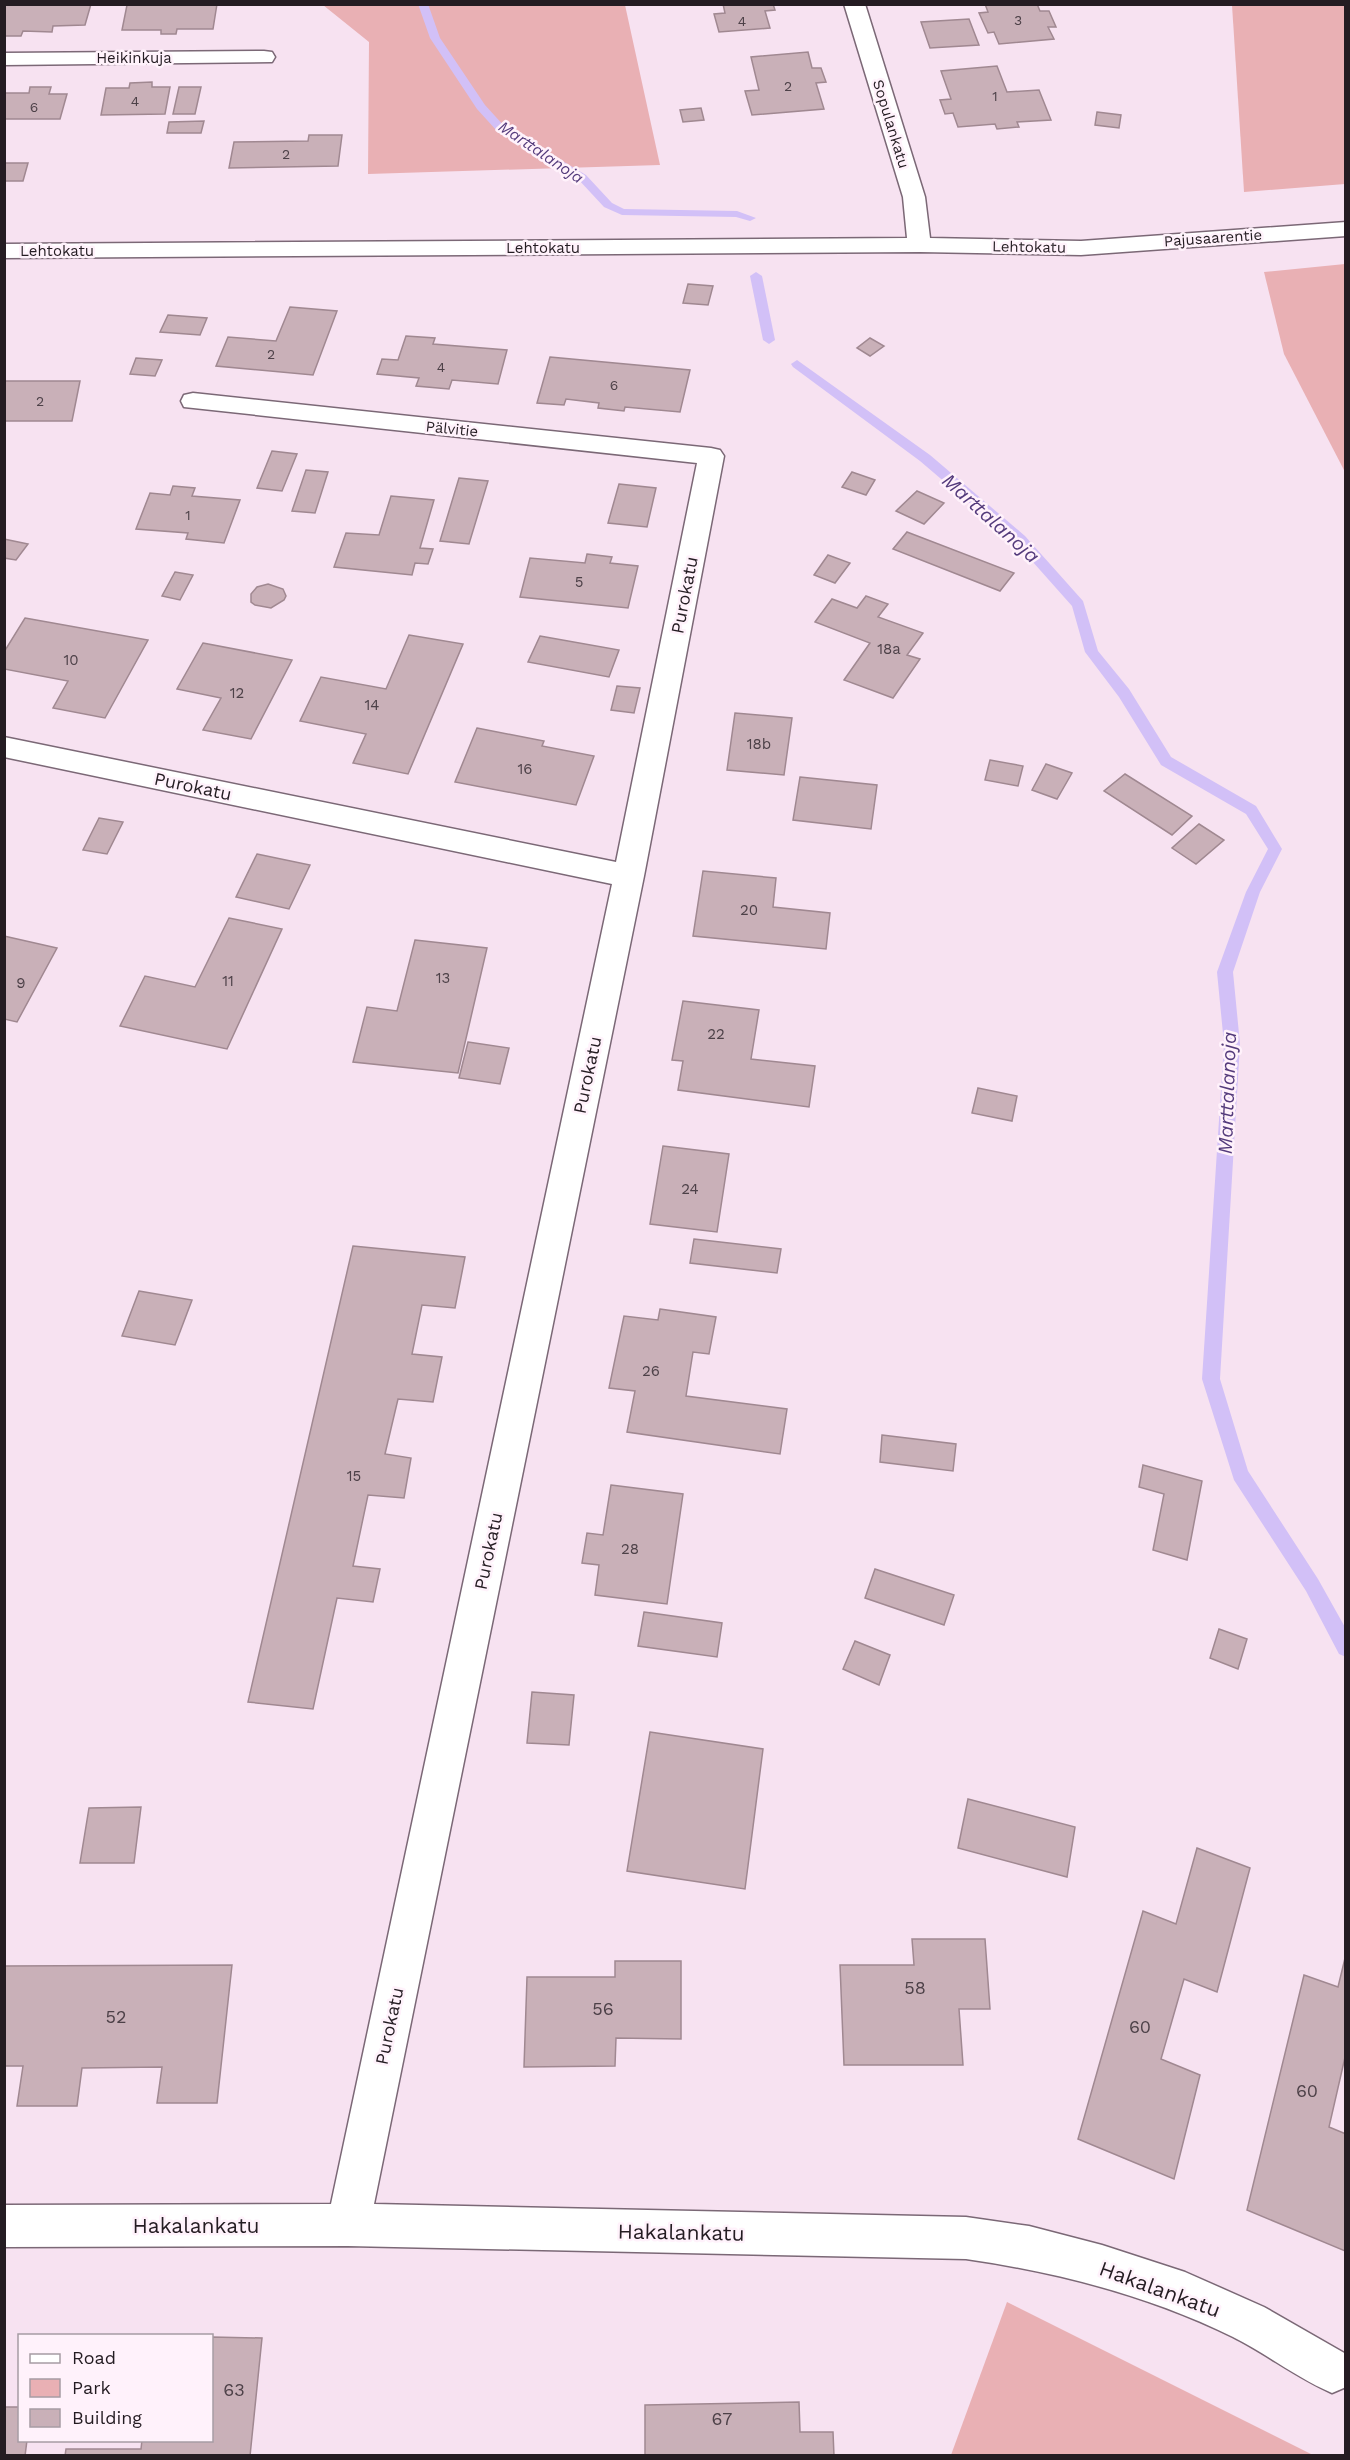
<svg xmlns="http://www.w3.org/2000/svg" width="1350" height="2460" font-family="'Work Sans',sans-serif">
	<rect width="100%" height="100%" fill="#f7e2f1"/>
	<g fill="#e9b0b4">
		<path d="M323,5H625L660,165L368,174L369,42Z"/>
		<path d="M1232,5H1345V184L1244,192Z"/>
		<path d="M1345,264H1346L1345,472L1284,354L1264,272Z"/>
		<path d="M1007,2302L1313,2455H951Z"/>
	</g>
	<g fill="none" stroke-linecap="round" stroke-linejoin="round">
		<g fill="#d2c0f7" fill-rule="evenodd">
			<path d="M418,4H428L440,38L485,105L505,127L586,175L612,203L624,209L737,211L756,218L750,221L736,217L622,215L604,207L578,179L497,131L477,109L430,38Z"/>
			<path d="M756,272L762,276L775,340L769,344L763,340L750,276Z"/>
			<path d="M797,360L930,455L1025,536L1083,601L1098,651L1129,689L1171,757L1256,806L1282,849L1260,892L1233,972L1240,1044L1220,1379L1248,1471L1318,1579L1346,1629V1657L1339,1654L1306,1591L1234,1480L1202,1379L1224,1044L1217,972L1246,892L1268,849L1246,814L1161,765L1119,697L1085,652L1072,606L1015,542L920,461L793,367L791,364Z"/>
		</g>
	</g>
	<g fill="#c9b0b8" stroke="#a08891" stroke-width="1.5">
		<path d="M91,4L85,25L53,26L52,32L23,31L21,36H4V5Z"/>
		<path d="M217,4L213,29H177L176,34H161V30H122L127,5Z"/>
		<path d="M723,4H773L775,10L765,11L770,28L719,32L714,14L725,13Z"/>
		<path d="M985,4H1037L1040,11H1049L1056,27H1048L1054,39L999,44L994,32L988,33L979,13L988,12Z"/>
		<path d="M969,19L979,45L930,48L921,22Z"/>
		<path d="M808,52L812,68H821L826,82L816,83L824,109L752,115L745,91L759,90L751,57Z"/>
		<path d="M997,66L1007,92L1039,90L1051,120L1017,122L1019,127L997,129L995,124L958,127L953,113L945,114L940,100L951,99L941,71Z"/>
		<path d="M152,82V87H170L165,114L101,115L106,88H129L130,83Z"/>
		<path d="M30,87H51L49,94H67L60,119H4V93H29Z"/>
		<path d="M179,87H201L195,114H173Z"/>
		<path d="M701,108L704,120L683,122L680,110Z"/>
		<path d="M1097,112L1121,115L1119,128L1095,125Z"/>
		<path d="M204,121L201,133H167L169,122Z"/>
		<path d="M309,135H342L338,166L229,168L234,142L308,141Z"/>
		<path d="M4,163H28L23,181H4Z"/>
		<path d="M688,284L713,286L708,305L683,303Z"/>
		<path d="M290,307L337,311L313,375L216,366L228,337L276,341Z"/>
		<path d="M168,315L207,318L200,335L160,332Z"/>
		<path d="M406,336L435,338L433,344L507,350L498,384L452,380L449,389L416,386L419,378L377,374L382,359L398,360Z"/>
		<path d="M870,338L884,346L870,356L857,348Z"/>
		<path d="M550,357L690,370L680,412L625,407L624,411L598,408L599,403L566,399L564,405L537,403Z"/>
		<path d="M136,358L162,360L155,376L130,374Z"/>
		<path d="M4,381H80L72,421H4Z"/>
		<path d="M272,451L297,454L282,491L257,488Z"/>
		<path d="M306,470L328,472L315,513L292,511Z"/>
		<path d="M852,472L875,480L866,495L842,487Z"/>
		<path d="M459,478L488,481L469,544L440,541Z"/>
		<path d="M619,484L656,488L647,527L608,523Z"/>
		<path d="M173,486L195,488L192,496L240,500L224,543L186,539L188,533L136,529L150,493L170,495Z"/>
		<path d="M917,491L944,503L924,524L896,511Z"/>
		<path d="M391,496L434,500L420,548L433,549L428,564L415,563L412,575L334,567L346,533L379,535Z"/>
		<path d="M907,532L1014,573L1000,591L893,549Z"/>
		<path d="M4,539L28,544L16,560L4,558Z"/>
		<path d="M587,554L612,557L610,563L638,566L628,608L520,597L530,558L585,563Z"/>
		<path d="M828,555L850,563L835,583L814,575Z"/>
		<path d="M175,572L193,575L180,600L162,596Z"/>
		<path d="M268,584L283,589L286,596L284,600L271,608L255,605L251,602V594L257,587Z"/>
		<path d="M866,596L888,604L878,617L923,633L907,655L920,659L893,698L844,680L870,643L815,622L832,599L857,608Z"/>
		<path d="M25,618L148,640L105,718L53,708L68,681L4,669V652Z"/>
		<path d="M409,635L463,644L408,774L353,763L366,734L300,721L321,677L386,689Z"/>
		<path d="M540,636L619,650L609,677L528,662Z"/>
		<path d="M203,643L292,660L251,739L203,730L221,698L177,689Z"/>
		<path d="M617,686L640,688L634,713L611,710Z"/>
		<path d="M735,713L792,718L784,775L727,770Z"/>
		<path d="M477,728L544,741L542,746L594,756L576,805L455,782Z"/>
		<path d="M990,760L1023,766L1018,786L985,780Z"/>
		<path d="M1046,764L1072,773L1057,799L1032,790Z"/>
		<path d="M1125,774L1192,816L1172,835L1104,791Z"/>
		<path d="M800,777L877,785L871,829L793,820Z"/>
		<path d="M99,818L123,822L107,854L83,850Z"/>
		<path d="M1199,824L1224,840L1196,864L1172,848Z"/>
		<path d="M257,854L310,865L289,909L236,897Z"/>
		<path d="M703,871L776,878L773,907L830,913L826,949L693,936Z"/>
		<path d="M229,918L282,929L227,1049L120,1026L145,976L195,987Z"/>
		<path d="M4,936L57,948L17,1022L4,1019Z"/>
		<path d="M415,940L487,948L458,1073L353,1062L367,1007L397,1011Z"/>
		<path d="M683,1001L759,1010L751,1059L815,1066L809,1107L678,1090L683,1061L672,1060Z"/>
		<path d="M468,1042L509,1048L500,1084L459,1078Z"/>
		<path d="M978,1088L1017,1096L1012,1121L972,1113Z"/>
		<path d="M663,1146L729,1154L717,1232L650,1224Z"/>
		<path d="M694,1239L781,1249L777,1273L690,1263Z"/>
		<path d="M353,1246L465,1257L455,1308L422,1305L412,1354L442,1357L433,1402L398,1399L385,1454L411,1458L404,1498L368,1495L353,1566L380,1569L373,1602L337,1598L313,1709L248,1702Z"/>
		<path d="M139,1291L192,1300L175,1345L122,1336Z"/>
		<path d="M660,1309L716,1317L709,1354L693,1352L686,1396L787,1409L780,1454L627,1432L635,1391L609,1388L624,1316L658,1320Z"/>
		<path d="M882,1435L956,1444L953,1471L880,1462Z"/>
		<path d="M1143,1465L1202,1481L1187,1560L1153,1550L1164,1494L1139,1487Z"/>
		<path d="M611,1485L683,1494L667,1604L595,1595L599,1565L582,1563L587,1533L603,1535Z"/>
		<path d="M875,1569L954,1595L944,1625L865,1598Z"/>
		<path d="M644,1612L722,1623L717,1657L638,1646Z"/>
		<path d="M1219,1629L1247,1639L1238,1669L1210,1658Z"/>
		<path d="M855,1641L890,1655L879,1685L843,1669Z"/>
		<path d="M532,1692L574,1695L569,1745L527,1743Z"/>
		<path d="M650,1732L763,1749L745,1889L627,1871Z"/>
		<path d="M968,1799L1075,1827L1067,1877L958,1848Z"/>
		<path d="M141,1807L134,1863H80L89,1808Z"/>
		<path d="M1197,1848L1250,1868L1217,1992L1184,1979L1161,2059L1200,2075L1174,2179L1078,2139L1143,1911L1176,1924Z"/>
		<path d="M912,1939H985L990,2009H959L963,2065H844L840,1965H914Z"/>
		<path d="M1346,1954V2053L1329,2127L1346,2134L1345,2251L1247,2210L1304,1975L1338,1987Z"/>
		<path d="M615,1961H681V2039L616,2038L615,2066L524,2067L527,1977H615Z"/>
		<path d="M232,1965L217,2103H157L162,2067L82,2068L77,2106H17L23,2066H4V1966Z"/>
		<path d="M212,2337L262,2338L250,2456H65L66,2449H141L142,2440H212Z"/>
		<path d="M799,2402L800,2432H833L834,2456H645V2405Z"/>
		<path d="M4,2407H20V2440H27L25,2456H4Z"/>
	</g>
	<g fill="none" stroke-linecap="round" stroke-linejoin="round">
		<defs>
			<g id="minor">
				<path d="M844,4H865L925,197L930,238L1081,241L1346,222V236L1081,255L920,252L4,258V244L907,238L903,197Z"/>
				<path d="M264,51L272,52L275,57L272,62L4,65V53Z"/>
				<path d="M193,393L711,448L720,450L724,456L644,876L374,2204L966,2217L1029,2226L1102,2245L1185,2272L1264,2307L1346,2354V2387L1332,2393C1297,2378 1267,2354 1233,2337C1150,2296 1057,2272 966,2259L348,2246L4,2247V2205L331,2204L612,884L4,757V737L616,862L697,463L184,407L181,401L184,395Z"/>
			</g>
		</defs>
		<use href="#minor" stroke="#7b6876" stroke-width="3"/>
		<use href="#minor" fill="#fff" fill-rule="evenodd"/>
	</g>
	<g text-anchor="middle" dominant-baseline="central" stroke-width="5" stroke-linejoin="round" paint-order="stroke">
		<g font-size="14" fill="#4d4148">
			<text x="1018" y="20">3</text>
			<text x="742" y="21">4</text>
			<text x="788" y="86">2</text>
			<text x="995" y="96">1</text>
			<text x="135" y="101">4</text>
			<text x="34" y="107">6</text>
			<text x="286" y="154">2</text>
			<text x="271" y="354">2</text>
			<text x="441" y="367">4</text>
			<text x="614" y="385">6</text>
			<text x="40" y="401">2</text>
			<text x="188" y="515">1</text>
		</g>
		<g font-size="15" fill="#241c22" stroke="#fff2fb">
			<text x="134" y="58">Heikinkuja</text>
			<text transform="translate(891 124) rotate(73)">Sopulankatu</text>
			<text transform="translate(1213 238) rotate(-4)">Pajusaarentie</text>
			<text transform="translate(1029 247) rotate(1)">Lehtokatu</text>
			<text x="543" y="248">Lehtokatu</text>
			<text x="57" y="251">Lehtokatu</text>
			<text transform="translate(452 429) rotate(6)">Pälvitie</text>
		</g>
		<g font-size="15" fill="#4d4148">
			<text x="579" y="582">5</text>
			<text x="889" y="649">18a</text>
			<text x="71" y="660">10</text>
			<text x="237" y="693">12</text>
			<text x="372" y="705">14</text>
			<text x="759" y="744">18b</text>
			<text x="525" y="769">16</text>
			<text x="749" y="910">20</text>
			<text x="443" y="978">13</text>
			<text x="228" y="981">11</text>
			<text x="21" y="983">9</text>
			<text x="716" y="1034">22</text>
			<text x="690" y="1189">24</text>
			<text x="651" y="1371">26</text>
			<text x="354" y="1476">15</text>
			<text x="630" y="1549">28</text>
		</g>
		<g font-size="16" font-style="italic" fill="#543b7c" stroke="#fff2fb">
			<text transform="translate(541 152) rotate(34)">Marttalanoja</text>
		</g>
		<g font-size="18" fill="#241c22" stroke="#fff2fb">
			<text transform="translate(684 595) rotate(-79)">Purokatu</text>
			<text transform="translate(193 786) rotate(12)">Purokatu</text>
			<text transform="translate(587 1075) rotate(-78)">Purokatu</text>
			<text transform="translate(488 1551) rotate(-78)">Purokatu</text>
			<text transform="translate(389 2026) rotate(-78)">Purokatu</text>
		</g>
		<g font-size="18" fill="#4d4148">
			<text x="915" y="1987">58</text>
			<text x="603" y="2008">56</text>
			<text x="116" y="2016">52</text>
			<text x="1140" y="2026">60</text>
			<text x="1307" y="2090">60</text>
			<text x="234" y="2389">63</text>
			<text x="722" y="2418">67</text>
		</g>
		<g font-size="20" font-style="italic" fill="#543b7c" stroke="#fff2fb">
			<text transform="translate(991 518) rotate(42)">Marttalanoja</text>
			<text transform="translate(1227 1093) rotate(-88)">Marttalanoja</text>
		</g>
		<g font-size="21" fill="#241c22" stroke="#fff2fb">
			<text x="196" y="2225">Hakalankatu</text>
			<text transform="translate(681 2232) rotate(1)">Hakalankatu</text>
			<text transform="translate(1160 2289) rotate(20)">Hakalankatu</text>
		</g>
	</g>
	<rect width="1350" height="2460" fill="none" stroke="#241c22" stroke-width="12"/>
	<rect x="18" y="2334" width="195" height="108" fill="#fff2fb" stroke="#a79ca4" stroke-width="1.5"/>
	<rect x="30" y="2354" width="30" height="9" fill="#ffffff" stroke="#a79ca4" stroke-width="1.5"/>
	<text x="72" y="2364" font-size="18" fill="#241c22">Road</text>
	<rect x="30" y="2379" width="30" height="18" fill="#e9b0b4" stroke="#a79ca4" stroke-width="1.5"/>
	<text x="72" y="2394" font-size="18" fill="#241c22">Park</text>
	<rect x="30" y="2409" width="30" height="18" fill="#c9b0b8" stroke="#a79ca4" stroke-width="1.5"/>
	<text x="72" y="2424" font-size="18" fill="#241c22">Building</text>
</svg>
